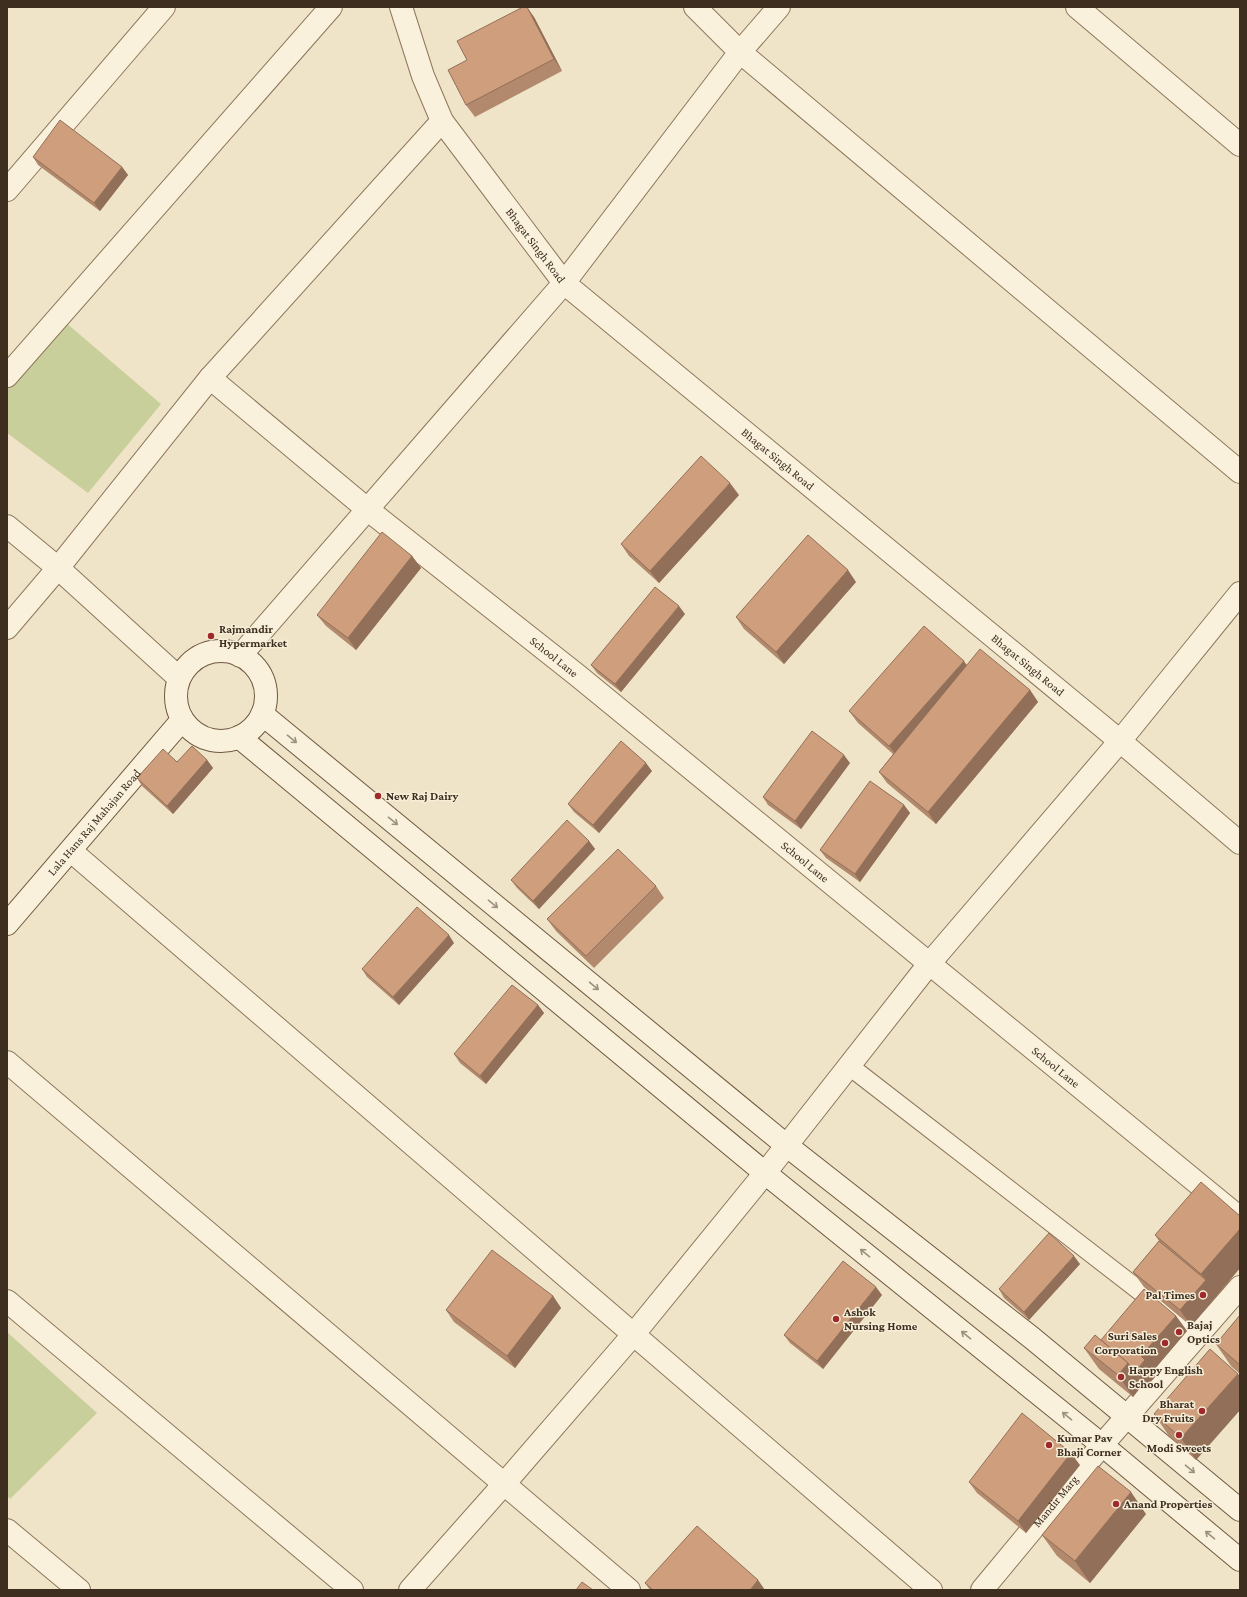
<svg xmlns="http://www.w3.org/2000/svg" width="1247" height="1597" font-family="'Crimson Pro',serif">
	<rect width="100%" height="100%" fill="#f0e4c8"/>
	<g fill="#c9cf9b">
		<path d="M58,316L161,404L88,493L7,433V373Z"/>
		<path d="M7,1332L97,1413L10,1499L7,1496Z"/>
	</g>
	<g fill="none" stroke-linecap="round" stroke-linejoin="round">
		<defs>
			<path id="lane" d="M848,1065L1198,1336"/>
			<g id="street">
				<path id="s1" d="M401,7L423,76L442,121L564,283L1120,741L1240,843"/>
				<path d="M695,7L740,52L1240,472"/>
				<path d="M1077,7L1240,145"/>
				<path d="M7,190L164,7"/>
				<path d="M7,376L331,7"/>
				<path id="s2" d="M210,378L367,509L577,675L1240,1218"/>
				<path d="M7,526L58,568L179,678"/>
				<path d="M7,628L58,568L210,378L442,121"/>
				<path d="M240,656L564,283L740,52L779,7"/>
				<path d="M71,851L931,1590"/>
				<path d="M7,1062L629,1590"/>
				<path d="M7,1301L352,1590"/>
				<path d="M7,1530L79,1590"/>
				<path d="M410,1590L504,1484L633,1335L765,1173L929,964L1120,741L1240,593"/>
				<path id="s3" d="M982,1590L1102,1445L1240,1287"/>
			</g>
			<g id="secondary">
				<circle cx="221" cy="696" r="45"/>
				<path d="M262,714L786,1145L1032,1338L1240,1510"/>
				<path d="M239,737L765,1173L1102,1445L1240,1560"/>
				<path id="s4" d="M7,924L182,720"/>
			</g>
		</defs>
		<use href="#lane" stroke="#8d765c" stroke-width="20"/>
		<use href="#street" stroke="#8d765c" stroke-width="24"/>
		<use href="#secondary" stroke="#6f573f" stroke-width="24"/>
		<use href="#lane" stroke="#faf1dc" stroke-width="18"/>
		<use href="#street" stroke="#faf1dc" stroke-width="22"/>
		<use href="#secondary" stroke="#faf1dc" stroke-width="22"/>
	</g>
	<g fill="#b2896c">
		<path d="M534,17L562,71L475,117L466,105L467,60Z"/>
		<path d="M33,157L122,167L128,175L100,211L38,165Z"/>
		<path d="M739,495L659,583L629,556L621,544Z"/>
		<path d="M412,556L421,568L356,650L326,626L317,615Z"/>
		<path d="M856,582L784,664L744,629L736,617Z"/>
		<path d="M685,614L621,692L597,673L591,665Z"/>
		<path d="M967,665L1030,690L1038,702L936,824L887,783L879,772L893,754L858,723L849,711Z"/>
		<path d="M207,760L213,768L173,814L142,786L137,778L177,762Z"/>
		<path d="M850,763L801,829L768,805L763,797Z"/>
		<path d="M652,771L599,833L574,812L568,804Z"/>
		<path d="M904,805L910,813L860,882L826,858L820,850Z"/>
		<path d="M589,841L595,849L539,909L517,888L511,880Z"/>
		<path d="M656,886L664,898L594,968L556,931L547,919Z"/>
		<path d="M454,943L399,1005L367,977L362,969Z"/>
		<path d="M538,1005L544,1013L486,1084L460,1063L454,1054Z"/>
		<path d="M1240,1216V1268L1191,1326L1144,1287L1133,1272L1159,1241L1155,1235Z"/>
		<path d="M1080,1264L1029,1320L1004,1298L999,1289Z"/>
		<path d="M882,1295L823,1369L790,1343L784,1335Z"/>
		<path d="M553,1296L561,1308L515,1368L454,1322L446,1310Z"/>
		<path d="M1240,1315V1374L1231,1366L1216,1344Z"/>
		<path d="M1176,1316L1187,1331L1153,1371L1156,1376L1146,1387L1143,1384L1133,1397L1099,1369L1084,1348L1101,1340Z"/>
		<path d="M1238,1374L1240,1377V1410L1196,1460L1169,1436L1154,1414Z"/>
		<path d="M1080,1465L1026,1533L977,1493L969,1482Z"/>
		<path d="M1146,1514L1090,1583L1057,1556L1042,1535Z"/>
		<path d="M645,1583L765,1590H650Z"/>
	</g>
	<g fill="#916f58">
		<path d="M527,7L534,17L562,71L554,59Z"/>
		<path d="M122,167L128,175L100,211L94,203Z"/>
		<path d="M730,483L739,495L659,583L650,571Z"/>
		<path d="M412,556L421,568L356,650L348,638Z"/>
		<path d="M848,570L856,582L784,664L776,652Z"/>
		<path d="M679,606L685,614L621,692L615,684Z"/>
		<path d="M964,661L972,673L898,757L889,746Z"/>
		<path d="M1030,690L1038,702L936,824L928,812Z"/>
		<path d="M844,755L850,763L801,829L795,821Z"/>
		<path d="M207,760L213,768L173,814L167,806Z"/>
		<path d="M646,763L652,771L599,833L593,825Z"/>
		<path d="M904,805L910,813L860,882L855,874Z"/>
		<path d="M589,841L595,849L539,909L533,901Z"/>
		<path d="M449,935L454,943L399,1005L393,997Z"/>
		<path d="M538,1005L544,1013L486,1084L480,1076Z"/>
		<path d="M1240,1229V1268L1191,1326L1180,1310L1206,1280L1201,1274Z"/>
		<path d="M1074,1256L1080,1264L1029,1320L1024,1312Z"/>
		<path d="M876,1287L882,1295L823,1369L817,1361Z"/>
		<path d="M553,1296L561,1308L515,1368L507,1356Z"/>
		<path d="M1176,1316L1187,1331L1153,1371L1156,1376L1146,1387L1135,1372L1141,1356Z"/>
		<path d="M1128,1363L1143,1384L1133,1397L1118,1375Z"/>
		<path d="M1238,1374L1240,1377V1410L1196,1460L1181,1438Z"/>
		<path d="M1071,1453L1080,1465L1026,1533L1018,1521Z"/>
		<path d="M1131,1492L1146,1514L1090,1583L1075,1561Z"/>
		<path d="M758,1580L765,1590H750Z"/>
	</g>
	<g fill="#cf9f7d" stroke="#916f58">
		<path d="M523,7H527L554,59L466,105L448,70L467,60L457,41Z"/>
		<path d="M60,120L122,167L94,203L33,157Z"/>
		<path d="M701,456L730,483L650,571L621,544Z"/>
		<path d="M382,532L412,556L348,638L317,615Z"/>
		<path d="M808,535L848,570L776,652L736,617Z"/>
		<path d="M655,587L679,606L615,684L591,665Z"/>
		<path d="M924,626L964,661L889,746L849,711Z"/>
		<path d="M980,649L1030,690L928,812L879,772Z"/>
		<path d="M812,731L844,755L795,821L763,797Z"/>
		<path d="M621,741L646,763L593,825L568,804Z"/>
		<path d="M192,746L207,760L167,806L137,778L163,749L177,762Z"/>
		<path d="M870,781L904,805L855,874L820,850Z"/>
		<path d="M567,820L589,841L533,901L511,880Z"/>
		<path d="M618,849L656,886L586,956L547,919Z"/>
		<path d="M417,907L449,935L393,997L362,969Z"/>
		<path d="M512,985L538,1005L480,1076L454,1054Z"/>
		<path d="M1201,1182L1240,1216V1229L1201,1274L1155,1235Z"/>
		<path d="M1049,1233L1074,1256L1024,1312L999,1289Z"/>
		<path d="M1159,1241L1206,1280L1180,1310L1133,1272Z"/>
		<path d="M492,1250L553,1296L507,1356L446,1310Z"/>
		<path d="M843,1261L876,1287L817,1361L784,1335Z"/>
		<path d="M1144,1289L1176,1316L1141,1356L1145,1360L1135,1372L1133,1370L1128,1363L1101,1340Z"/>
		<path d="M1240,1315V1365L1216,1344Z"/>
		<path d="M1095,1335L1128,1363L1118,1375L1084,1348Z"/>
		<path d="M1210,1349L1238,1374L1181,1438L1154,1414Z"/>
		<path d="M1022,1413L1071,1453L1018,1521L969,1482Z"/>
		<path d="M1098,1466L1131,1492L1075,1561L1042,1535Z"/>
		<path d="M697,1526L758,1580L750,1590H653L645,1583Z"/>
		<path d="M582,1582L593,1590H576Z"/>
	</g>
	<defs><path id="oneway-shaft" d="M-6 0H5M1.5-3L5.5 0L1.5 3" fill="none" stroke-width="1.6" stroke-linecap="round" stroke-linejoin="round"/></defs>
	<g stroke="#9c907e">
		<use href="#oneway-shaft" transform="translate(292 739) rotate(39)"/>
		<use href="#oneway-shaft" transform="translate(393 821) rotate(39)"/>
		<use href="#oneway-shaft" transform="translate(493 904) rotate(39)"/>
		<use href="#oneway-shaft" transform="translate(594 986) rotate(40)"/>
		<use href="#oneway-shaft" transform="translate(865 1253) rotate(-141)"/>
		<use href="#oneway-shaft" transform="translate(966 1335) rotate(-141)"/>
		<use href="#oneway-shaft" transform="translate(1067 1416) rotate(-141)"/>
		<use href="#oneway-shaft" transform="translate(1190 1469) rotate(40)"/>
		<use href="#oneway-shaft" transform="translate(1210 1535) rotate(-140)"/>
	</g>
	<g fill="#9e2a2b" stroke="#f7eed8" stroke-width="1.5">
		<circle cx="211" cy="636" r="4"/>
		<circle cx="378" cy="796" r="4"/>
		<circle cx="1203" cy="1295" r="4"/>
		<circle cx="836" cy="1319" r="4"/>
		<circle cx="1179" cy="1332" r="4"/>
		<circle cx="1165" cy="1343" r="4"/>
		<circle cx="1121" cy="1377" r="4"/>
		<circle cx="1202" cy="1411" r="4"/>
		<circle cx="1179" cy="1435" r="4"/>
		<circle cx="1049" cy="1445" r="4"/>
		<circle cx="1116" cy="1504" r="4"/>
	</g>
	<g text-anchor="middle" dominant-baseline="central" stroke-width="3" stroke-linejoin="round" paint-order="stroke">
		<g font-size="12" fill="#3d2e20" stroke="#f7eed8">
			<text stroke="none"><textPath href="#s1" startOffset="277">Bhagat Singh Road</textPath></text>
			<text stroke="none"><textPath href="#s1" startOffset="601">Bhagat Singh Road</textPath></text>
			<text stroke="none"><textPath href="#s2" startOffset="443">School Lane</textPath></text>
			<text stroke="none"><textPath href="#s1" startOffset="925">Bhagat Singh Road</textPath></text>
			<text stroke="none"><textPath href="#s4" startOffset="134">Lala Hans Raj Mahajan Road</textPath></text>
			<text stroke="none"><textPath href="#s2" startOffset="767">School Lane</textPath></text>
			<text stroke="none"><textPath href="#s2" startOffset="1091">School Lane</textPath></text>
			<text stroke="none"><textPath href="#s3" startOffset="115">Mandir Marg</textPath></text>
		</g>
		<g font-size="12" font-weight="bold" fill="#3d2e20" stroke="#f7eed8" text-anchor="start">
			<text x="219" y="629">Rajmandir<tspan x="219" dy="14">Hypermarket</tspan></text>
			<text x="386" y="796">New Raj Dairy</text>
			<text x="1195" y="1295" text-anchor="end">Pal Times</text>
			<text x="844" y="1312">Ashok<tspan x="844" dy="14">Nursing Home</tspan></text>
			<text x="1187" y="1325">Bajaj<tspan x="1187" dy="14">Optics</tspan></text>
			<text x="1157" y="1336" text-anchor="end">Suri Sales<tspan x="1157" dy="14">Corporation</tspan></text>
			<text x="1129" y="1370">Happy English<tspan x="1129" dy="14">School</tspan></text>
			<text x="1194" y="1404" text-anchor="end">Bharat<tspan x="1194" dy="14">Dry Fruits</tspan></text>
			<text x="1057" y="1438">Kumar Pav<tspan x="1057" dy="14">Bhaji Corner</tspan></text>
			<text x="1179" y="1448" text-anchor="middle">Modi Sweets</text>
			<text x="1124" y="1504">Anand Properties</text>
		</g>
	</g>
	<rect width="1247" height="1597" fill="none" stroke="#3d2e20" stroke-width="16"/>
</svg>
